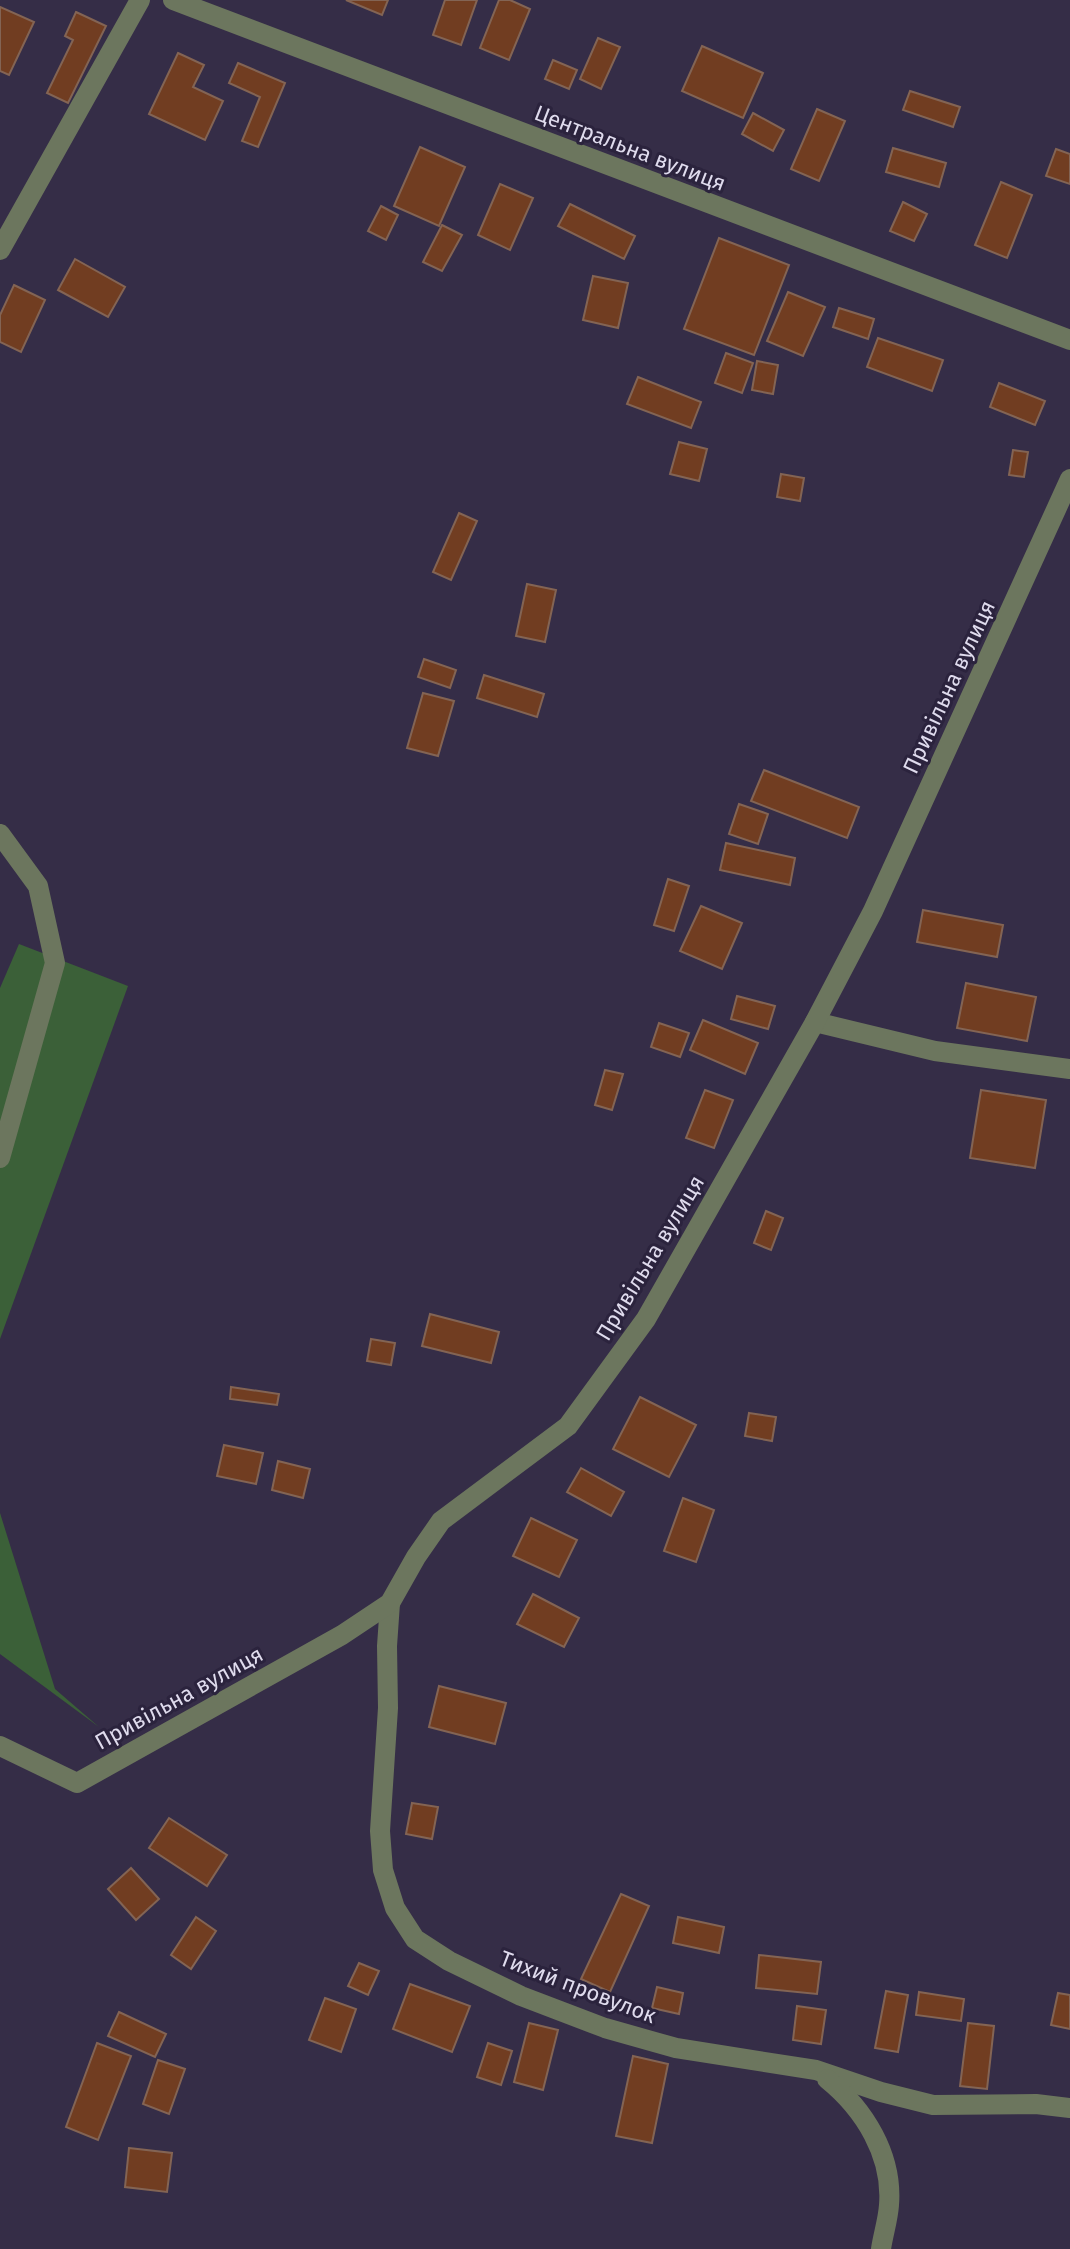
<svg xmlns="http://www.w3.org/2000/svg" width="1070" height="2249" font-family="'Fira Sans',sans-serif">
	<rect width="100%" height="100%" fill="#352d47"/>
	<g fill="#3b6038">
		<path d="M19,944L128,986L0,1339V988Z"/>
		<path d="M0,1513L55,1689L99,1727L0,1654Z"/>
	</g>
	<g fill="#713d21" stroke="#836454" stroke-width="2">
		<path d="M346,0H388L382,15Z"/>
		<path d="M445,0H477L461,45L433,35Z"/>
		<path d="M499,0H510L530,9L509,60L480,48Z"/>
		<path d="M0,7L34,22L9,75L0,71Z"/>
		<path d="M76,12L106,26L68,103L47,93L73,40L65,36Z"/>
		<path d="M598,38L620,47L601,89L580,79Z"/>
		<path d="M702,46L763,73L743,118L682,91Z"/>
		<path d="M178,53L204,65L193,87L223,101L205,140L149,114Z"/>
		<path d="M553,60L577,70L569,89L545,79Z"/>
		<path d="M238,63L285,83L258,147L242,141L260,97L229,83Z"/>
		<path d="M910,91L960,107L953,127L903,110Z"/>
		<path d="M817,109L845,121L819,181L791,169Z"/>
		<path d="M753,113L784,130L773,151L742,134Z"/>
		<path d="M420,147L465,167L439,226L394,206Z"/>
		<path d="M893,148L946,163L939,187L886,172Z"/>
		<path d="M1056,149L1070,154V184L1046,176Z"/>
		<path d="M1001,182L1032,195L1007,258L975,245Z"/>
		<path d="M500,184L533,198L510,250L478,235Z"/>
		<path d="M903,202L927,214L914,241L890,231Z"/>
		<path d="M570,204L635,236L624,259L558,226Z"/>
		<path d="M381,206L398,215L386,240L368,231Z"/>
		<path d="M442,225L462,235L442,271L423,262Z"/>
		<path d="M719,238L789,265L754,355L684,329Z"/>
		<path d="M75,259L125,287L108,317L58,290Z"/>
		<path d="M593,276L628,283L618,328L583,320Z"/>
		<path d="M14,285L45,300L21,352L0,342V315Z"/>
		<path d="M788,292L825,307L803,356L767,341Z"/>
		<path d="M839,308L874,319L868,339L833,327Z"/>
		<path d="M878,338L943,360L932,391L867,367Z"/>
		<path d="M726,353L753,363L742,393L715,383Z"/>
		<path d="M757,361L778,365L773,394L752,390Z"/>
		<path d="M638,377L701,402L691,428L627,404Z"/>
		<path d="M999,383L1045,401L1035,425L990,407Z"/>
		<path d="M679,442L707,449L699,481L670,474Z"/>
		<path d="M1013,450L1028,452L1024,477L1009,475Z"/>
		<path d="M781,474L804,478L800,501L777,497Z"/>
		<path d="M459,513L477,521L451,580L433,572Z"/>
		<path d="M527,584L556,590L545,642L516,636Z"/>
		<path d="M424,659L456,670L450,688L418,677Z"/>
		<path d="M484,675L544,694L537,717L477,698Z"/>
		<path d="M423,693L454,701L438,756L407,748Z"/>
		<path d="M764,770L859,807L847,838L751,801Z"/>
		<path d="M739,804L768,814L758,844L729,834Z"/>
		<path d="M726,843L795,858L790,885L720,870Z"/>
		<path d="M668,879L689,886L674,931L654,925Z"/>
		<path d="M701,906L742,923L722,969L680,951Z"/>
		<path d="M923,910L1003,925L997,957L917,942Z"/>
		<path d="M966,983L1036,997L1027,1041L957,1028Z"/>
		<path d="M737,996L775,1006L768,1029L731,1019Z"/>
		<path d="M703,1020L758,1043L745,1074L690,1050Z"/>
		<path d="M659,1023L689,1033L680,1057L651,1047Z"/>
		<path d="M605,1070L623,1074L612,1110L595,1105Z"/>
		<path d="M705,1090L733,1100L714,1148L686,1138Z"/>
		<path d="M981,1090L1046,1100L1035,1168L970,1158Z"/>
		<path d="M766,1211L783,1218L771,1250L754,1243Z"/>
		<path d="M430,1314L499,1332L491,1363L422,1346Z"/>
		<path d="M371,1339L395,1343L391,1365L367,1361Z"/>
		<path d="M231,1387L279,1394L277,1405L230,1399Z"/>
		<path d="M640,1397L696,1425L669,1477L613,1449Z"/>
		<path d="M749,1413L776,1417L772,1441L745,1436Z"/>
		<path d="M224,1445L263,1453L256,1484L217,1476Z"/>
		<path d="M278,1461L310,1469L303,1498L272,1490Z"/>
		<path d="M581,1468L624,1492L611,1516L567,1492Z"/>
		<path d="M683,1498L714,1510L696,1562L664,1551Z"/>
		<path d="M531,1518L577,1540L559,1577L513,1556Z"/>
		<path d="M533,1594L579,1618L564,1647L517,1624Z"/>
		<path d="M439,1686L506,1703L495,1744L429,1727Z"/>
		<path d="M412,1803L438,1807L432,1839L406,1834Z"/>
		<path d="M169,1818L227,1855L207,1886L149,1848Z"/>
		<path d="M131,1868L159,1899L136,1920L108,1889Z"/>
		<path d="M621,1894L649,1906L610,1992L581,1979Z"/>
		<path d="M196,1917L216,1931L191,1969L171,1955Z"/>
		<path d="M678,1917L724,1927L719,1953L673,1943Z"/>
		<path d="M759,1955L821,1962L817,1994L756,1988Z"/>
		<path d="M359,1963L379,1971L368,1995L348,1986Z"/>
		<path d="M410,1984L470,2006L452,2052L393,2029Z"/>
		<path d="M657,1987L683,1993L679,2014L652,2008Z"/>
		<path d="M886,1991L908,1995L898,2052L875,2048Z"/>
		<path d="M919,1992L964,1999L961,2021L916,2015Z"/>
		<path d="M1058,1993L1070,1995V2029L1051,2025Z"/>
		<path d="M325,1998L356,2009L341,2052L309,2040Z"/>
		<path d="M797,2006L826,2010L821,2044L793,2040Z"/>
		<path d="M119,2012L166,2034L155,2057L108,2036Z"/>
		<path d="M529,2023L558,2030L543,2090L514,2082Z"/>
		<path d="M968,2023L994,2026L987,2089L960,2086Z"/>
		<path d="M97,2043L131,2056L98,2140L66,2127Z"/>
		<path d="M488,2043L512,2051L501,2085L477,2077Z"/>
		<path d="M633,2056L668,2064L652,2143L616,2136Z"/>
		<path d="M158,2060L185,2069L169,2114L143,2104Z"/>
		<path d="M129,2148L172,2153L167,2192L125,2187Z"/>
	</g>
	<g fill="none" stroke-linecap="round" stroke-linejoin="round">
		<g stroke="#6c765e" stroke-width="20">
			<path d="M173,0L1070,340"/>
			<path d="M0,250L140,0"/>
			<path d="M0,834L38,886L55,963L0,1158"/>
			<path d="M815,1022L935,1051L1070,1069"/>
			<path d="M390,1603L387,1646L388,1708L380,1831L383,1870L395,1908L415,1939L449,1961L521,1996L605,2028L676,2048L816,2070L881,2092L933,2105L1036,2104L1070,2108"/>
			<path d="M0,1746L77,1783L342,1635L390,1603L416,1557L441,1521L568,1426L646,1319L815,1022L873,911L1070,479"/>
			<path d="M827,2079C864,2109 893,2155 889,2205C888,2220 883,2235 881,2249"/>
		</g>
	</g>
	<g text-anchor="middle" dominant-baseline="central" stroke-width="6" stroke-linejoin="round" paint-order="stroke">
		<g font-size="22" fill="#dfdbed" stroke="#2b233d">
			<text transform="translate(630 148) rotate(21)">Центральна вулиця</text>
			<text transform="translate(949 687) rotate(-65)">Привільна вулиця</text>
			<text transform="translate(650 1258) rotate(-59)">Привільна вулиця</text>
			<text transform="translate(179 1698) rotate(-29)">Привільна вулиця</text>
			<text transform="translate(578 1987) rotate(21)">Тихий провулок</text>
		</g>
	</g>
</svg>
